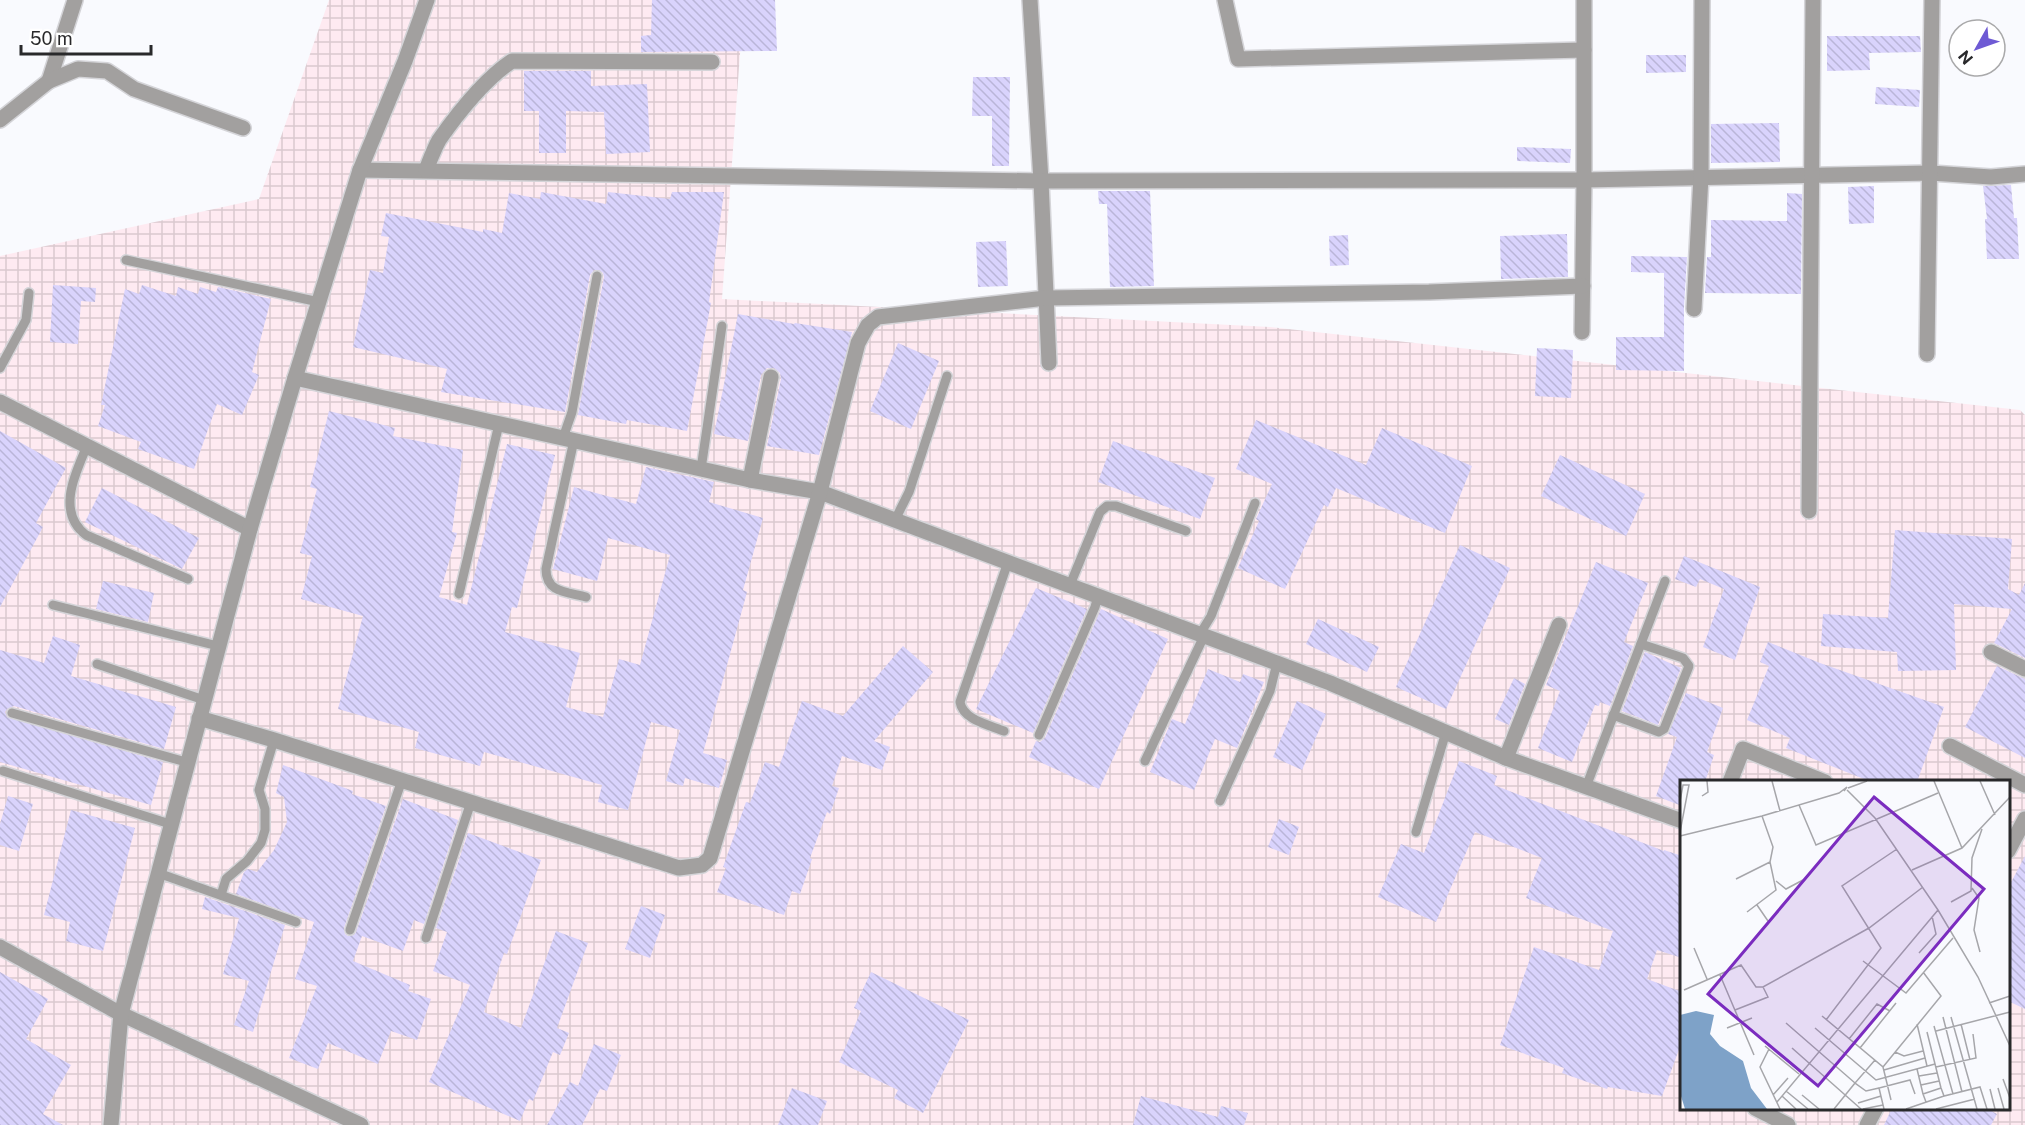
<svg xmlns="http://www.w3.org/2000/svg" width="2025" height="1125" font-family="'Public Sans',sans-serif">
	<defs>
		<pattern id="industrial-grid" width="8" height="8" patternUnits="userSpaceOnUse" patternTransform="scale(1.5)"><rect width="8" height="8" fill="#feeaf1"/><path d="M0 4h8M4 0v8" fill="none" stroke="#dac9cf"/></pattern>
		<pattern id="building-back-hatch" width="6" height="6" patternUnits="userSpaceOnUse" patternTransform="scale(1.5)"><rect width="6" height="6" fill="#d9d3fc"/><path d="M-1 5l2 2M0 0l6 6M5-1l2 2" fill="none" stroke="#bab5d8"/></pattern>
	</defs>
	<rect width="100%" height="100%" fill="#f9fafe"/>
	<path fill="url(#industrial-grid)" fill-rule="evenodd" d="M329,0H744L722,299L1270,327L2020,410L2025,415V1125H0V256L259,199ZM1682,782H2008V1108H1682Z"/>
	<g fill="url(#building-back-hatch)">
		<path d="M652,0H775L777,51L641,52V36L651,35Z"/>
		<path d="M1827,36H1920L1921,52L1869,53L1870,70L1827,71Z"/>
		<path d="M1646,55H1686V72L1646,73Z"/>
		<path d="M524,71H591V86L647,84L650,152L606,154L604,112L566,111V153H539V111H524Z"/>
		<path d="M973,77H1010L1009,166H992V116H972Z"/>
		<path d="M1876,87L1920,90L1919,107L1875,104Z"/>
		<path d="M1779,123L1780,162L1711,163V124Z"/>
		<path d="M1517,147L1571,149L1570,163L1517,161Z"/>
		<path d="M2011,185L2014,218H2017L2019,259H1987L1985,219H1987L1983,186Z"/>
		<path d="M1874,186V223L1849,224L1848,187Z"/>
		<path d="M1098,191H1150L1154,286L1110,287L1107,204H1099Z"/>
		<path d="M541,192L606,204L608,192L670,199L672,192H724L709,302L711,303L687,431L627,420L626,424L578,415L604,277L603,273L599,270H594L590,275L565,412L441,392L447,369L353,347L370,270L383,273L389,237L381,236L386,213L483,232V229L502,233L509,193L540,199Z"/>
		<path d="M1787,193L1802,194L1801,294L1705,293L1707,257H1711V220L1787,221Z"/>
		<path d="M1567,234L1568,277L1501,279L1500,236Z"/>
		<path d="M1348,235L1349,265L1330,266L1329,236Z"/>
		<path d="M1006,241L1008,286L978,287L976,242Z"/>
		<path d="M1631,256L1687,257L1684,308V371L1616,370V337H1664V273L1631,272Z"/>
		<path d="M53,285L96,288L95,302L81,301L78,344L50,342Z"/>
		<path d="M142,285L176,296L178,287L198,294L200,287L216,292L218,287L271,299L252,372L259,375L242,415L217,404L194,469L138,449L141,442L98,426L105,405H101L125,289L139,294Z"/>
		<path d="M738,314L794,324L795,323L852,332L819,455L767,446L781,379L780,373L774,368H767L761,375L748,441L714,434Z"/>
		<path d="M898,343L939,361L911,429L870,411Z"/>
		<path d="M1537,348L1573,350L1571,398L1535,396Z"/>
		<path d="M329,411L395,428L393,436L463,450L452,532L457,533L439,597L467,605L507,444L555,455L517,608L512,607L505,632L580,653L566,707L603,717L619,659L640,665L670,555L608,538L597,581L553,569L574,487L636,504L646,467L714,482L709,502L763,518L743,590L747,592L703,753L727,760L719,788L685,778L683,786L666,781L680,730L651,722L628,810L598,802L602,785L484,752L480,766L415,748L419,732L338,709L363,616L301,599L312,556L300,553L317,489L310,487Z"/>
		<path d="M1256,420L1366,465L1382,428L1472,466L1445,533L1336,488L1328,507L1324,505L1285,589L1238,568L1259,521L1256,519L1272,484L1236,469Z"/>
		<path d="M0,431L66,468L36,523L43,527L0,607Z"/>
		<path d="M1113,441L1215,478L1200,519L1098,482Z"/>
		<path d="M1560,455L1645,494L1626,536L1541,496Z"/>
		<path d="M102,488L199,538L182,569L85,522Z"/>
		<path d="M1895,530L2012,539L2008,589L2019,595L2025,583V658L1994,643L2012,609L1954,604L1956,670L1898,671L1897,652L1821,646L1823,614L1888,618Z"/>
		<path d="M1460,545L1510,568L1446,709L1396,687Z"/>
		<path d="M1684,556L1760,587L1735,660L1703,647L1724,589L1700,579L1696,587L1675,579Z"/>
		<path d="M1596,562L1648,583L1624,642L1633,646L1610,706L1600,702L1599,706L1595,705L1572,762L1538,748L1560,691L1546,685Z"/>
		<path d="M103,581L154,593L148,622L96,609Z"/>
		<path d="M1036,588L1087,609L1033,733L976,709Z"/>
		<path d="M1101,609L1168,639L1099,789L1029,757L1036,741L1040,742L1045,738Z"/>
		<path d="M1318,619L1379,647L1367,672L1306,644Z"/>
		<path d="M53,636L80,645L71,676L176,707L164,749L14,706L7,709L5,712L7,717L163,762L151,805L0,762V650L44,663Z"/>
		<path d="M1768,642L1820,663L1944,707L1917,782H1872L1859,777L1786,748L1790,738L1747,720L1769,666L1760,662Z"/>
		<path d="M903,646L933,672L874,741L890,747L882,770L842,756L832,786L839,788L830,814L827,812L810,858L812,859L800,894L792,891L784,915L717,892L726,868L723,867L746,802L750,803L765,762L779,767L802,701L843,716Z"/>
		<path d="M1645,652L1681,668L1658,725L1622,711Z"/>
		<path d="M1997,666L2025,679V758L1965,727Z"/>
		<path d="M1208,669L1240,682L1243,674L1264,682L1237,748L1215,739L1194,790L1150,772L1172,719L1185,724Z"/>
		<path d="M1514,678L1525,684L1509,725L1495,719Z"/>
		<path d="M1686,693L1723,708L1707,752L1714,755L1705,782H1682V806L1656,796L1677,737L1668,734Z"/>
		<path d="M1297,701L1326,714L1302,770L1273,757Z"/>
		<path d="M1459,761L1497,776L1494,785L1664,851V850L1682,856V958L1657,950L1647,979L1682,992V1041L1662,1096L1608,1087L1607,1089L1562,1073L1564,1068L1500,1045L1534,947L1599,970L1613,931L1526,898L1542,858L1475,832L1436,922L1378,897L1401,844L1424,853Z"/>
		<path d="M283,765L353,791L352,794L386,806L344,928L345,934L348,936L354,935L356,932L403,799L458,820L424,924L414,920L403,951L362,936L353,961L410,985L408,991L431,999L417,1040L391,1031L378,1064L328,1043L318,1069L289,1058L317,986L295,979L314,922L236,894L244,872L248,869L257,872L274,850L287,822L284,797L276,793Z"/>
		<path d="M8,796L33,804L19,851L0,845V824Z"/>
		<path d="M71,810L135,828L103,951L66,941L70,922L44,915Z"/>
		<path d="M1279,819L1299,827L1289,855L1268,847Z"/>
		<path d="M468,833L541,860L507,954L504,953L484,1012L521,1028L556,931L588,943L557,1028L569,1033L560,1055L553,1052L533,1101L529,1099L520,1121L429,1082L470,985L433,971L447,932L436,928Z"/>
		<path d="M2025,856V1009L2008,1001V888Z"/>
		<path d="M205,897L285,925L253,1032L234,1025L249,981L223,974L239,918L202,909Z"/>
		<path d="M641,906L665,915L650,958L625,949Z"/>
		<path d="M0,972L48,999L26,1039L71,1065L43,1114L63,1125H0Z"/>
		<path d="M871,972L969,1020L923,1113L894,1098L898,1090L839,1062L861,1011L854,1008Z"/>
		<path d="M594,1044L621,1055L607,1091L600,1089L582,1125H547L570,1082L578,1086Z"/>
		<path d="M792,1088L827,1101L818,1125H778Z"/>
		<path d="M1141,1096L1218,1117L1221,1106L1248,1113L1244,1125H1133Z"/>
		<path d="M1892,1108H1986L1997,1114L1991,1125H1884Z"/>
	</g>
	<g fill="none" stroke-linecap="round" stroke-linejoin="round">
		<defs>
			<g id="service">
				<path d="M126,260L319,302"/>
				<path d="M0,368L26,320L29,293"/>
				<path d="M563,438L572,412L597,276"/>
				<path d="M574,440L546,569C546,593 567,592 586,597"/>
				<path d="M87,446C75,474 56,512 86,535L188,579"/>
				<path d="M701,469L722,326"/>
				<path d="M895,520L909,492L947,376"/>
				<path d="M1070,585L1100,512L1107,506H1116L1186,531"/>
				<path d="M459,594L499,424"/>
				<path d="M53,605L218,646"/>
				<path d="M1200,634L1211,616L1255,503"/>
				<path d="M97,664L204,700"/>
				<path d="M12,713L186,762"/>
				<path d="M1613,715L1659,732L1664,729L1689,666L1683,658L1641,644"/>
				<path d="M1004,731C989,725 963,720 960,702L1008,562"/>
				<path d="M1039,735L1095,607L1098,596"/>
				<path d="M1145,761L1204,636"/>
				<path d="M3,771L170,824"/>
				<path d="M1586,787L1665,581"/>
				<path d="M1220,801L1270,691L1277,663"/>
				<path d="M1416,832L1446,732"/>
				<path d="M158,873L296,922"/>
				<path d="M221,895L226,879L247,861L261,843L265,830V809L259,790L274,740"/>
				<path d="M350,930L402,780"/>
				<path d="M426,938L471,802"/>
			</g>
			<g id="minor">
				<path d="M1030,0L1041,181L1049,363"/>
				<path d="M1225,0L1238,59L1584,50"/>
				<path d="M49,81L75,0"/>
				<path d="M0,120L49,81L78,69L107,71L134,89L243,128"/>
				<path d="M360,170L1041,181L1584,180L1931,173L1991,177L2025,174"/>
				<path d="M426,170C430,160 434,149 439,140C458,113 485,79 512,61L712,62"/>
				<path d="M1694,309L1701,176L1702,0"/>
				<path d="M1582,332L1584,180V0"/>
				<path d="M1927,354L1932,0"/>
				<path d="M295,378L750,480L820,492L1330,683L1506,758L1682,821"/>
				<path d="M0,402L250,529"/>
				<path d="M750,480L771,377"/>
				<path d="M1809,511L1813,0"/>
				<path d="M1991,652L2025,669"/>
				<path d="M199,718L274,740L679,868L702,865L710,858L820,492L858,343L868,325L878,317L1046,298L1429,292L1583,286"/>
				<path d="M1950,746L2025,785"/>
				<path d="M1506,758L1559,625"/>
				<path d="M1730,782L1743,749L1825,782"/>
				<path d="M2008,851L2025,819"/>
				<path d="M0,947L121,1014L361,1125"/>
				<path d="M1755,1108L1788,1125"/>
				<path d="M1867,1125L1876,1108"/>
			</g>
			<path id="tertiary" d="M111,1125L121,1014L250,529L295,378L360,170L405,61L427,0"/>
		</defs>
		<use href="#service" stroke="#d4d4d8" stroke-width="12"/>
		<use href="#minor" stroke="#d4d4d8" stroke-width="18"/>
		<use href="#tertiary" stroke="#d4d4d8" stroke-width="18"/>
		<use href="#service" stroke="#a2a09f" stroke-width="9"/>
		<use href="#minor" stroke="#a2a09f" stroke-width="15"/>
		<use href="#tertiary" stroke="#a2a09f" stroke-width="15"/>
	</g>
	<g transform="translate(1680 780)">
		<rect width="330" height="330" fill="#f9fafe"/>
		<path d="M16,231L34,235L30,254L40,266L63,281L71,308L87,329H5L0,313V235Z" fill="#7ea2c8"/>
		<path fill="none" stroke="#a6a6aa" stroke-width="1.5" d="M92,1L100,31M254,1L282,68M300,1L315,35M168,8L187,1M167,10L195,38L258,130L298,197L330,266M22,16L28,12L27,1M0,21L3,5H9L0,52M119,25L136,65L258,13M0,56L82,36L159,13L167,7L164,11M232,90L282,68L330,17M56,99L90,82M96,101L106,109L123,100M292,108L299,118L294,150L300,172M271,122L291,111L292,78L302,49M77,125L88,141M67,132L96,110L90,82L93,67L82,36M14,168L27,199M239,173L256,154L252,136M183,181L226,213L273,158M40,195L74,275M4,210L61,185L76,207H83L189,148L243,107M309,223L330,216M55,230L88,217L83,207M142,236L203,287L211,320M263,237L282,312M271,237L297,329M146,240L201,168L162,106L217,69M106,243L175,303L154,329M237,244L247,286M281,244L290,280M254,246L273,314M47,248L72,238M135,248L196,300L255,284M256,251L330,232M247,252L261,308M169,259L197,224L210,231M85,266L119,294M112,268L181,329M180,268L216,223M89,269L80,287L100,329M215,272L224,276L243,271M195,280L175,303L186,311L199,308M203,287L261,216L243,192M256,287L296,278L293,254M237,289L243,314M204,290L245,278M239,296L257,293M323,299L330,318M241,305L259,301M318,308L324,329M310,309L315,329M106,311L128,329M93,315L108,298M122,315L139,329M102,316L116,329M97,322L258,130M246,322L243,314L261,308L264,316L300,307L307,329M178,323L201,316M183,329L203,325M204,329L199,308L230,300L235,314M226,329L264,316M256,329L295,319"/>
		<path fill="#7b2cbf" fill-opacity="0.15" stroke="#7b2cbf" stroke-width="3" d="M194,17L304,109L138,306L28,214Z"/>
		<rect width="330" height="330" fill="none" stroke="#29292b" stroke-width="3"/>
	</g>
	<g transform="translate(1977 48) rotate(230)"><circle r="28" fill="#ffffff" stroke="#a9a9aa" stroke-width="1.5"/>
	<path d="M0-4.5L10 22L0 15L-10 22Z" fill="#6e5ad4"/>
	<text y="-9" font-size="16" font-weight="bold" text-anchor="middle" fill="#29292b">N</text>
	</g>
	<path d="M21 45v9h130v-9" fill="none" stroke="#29292b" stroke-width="3"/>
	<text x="30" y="45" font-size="18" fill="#29292b" stroke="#ffffff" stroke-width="4.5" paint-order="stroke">50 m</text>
</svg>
